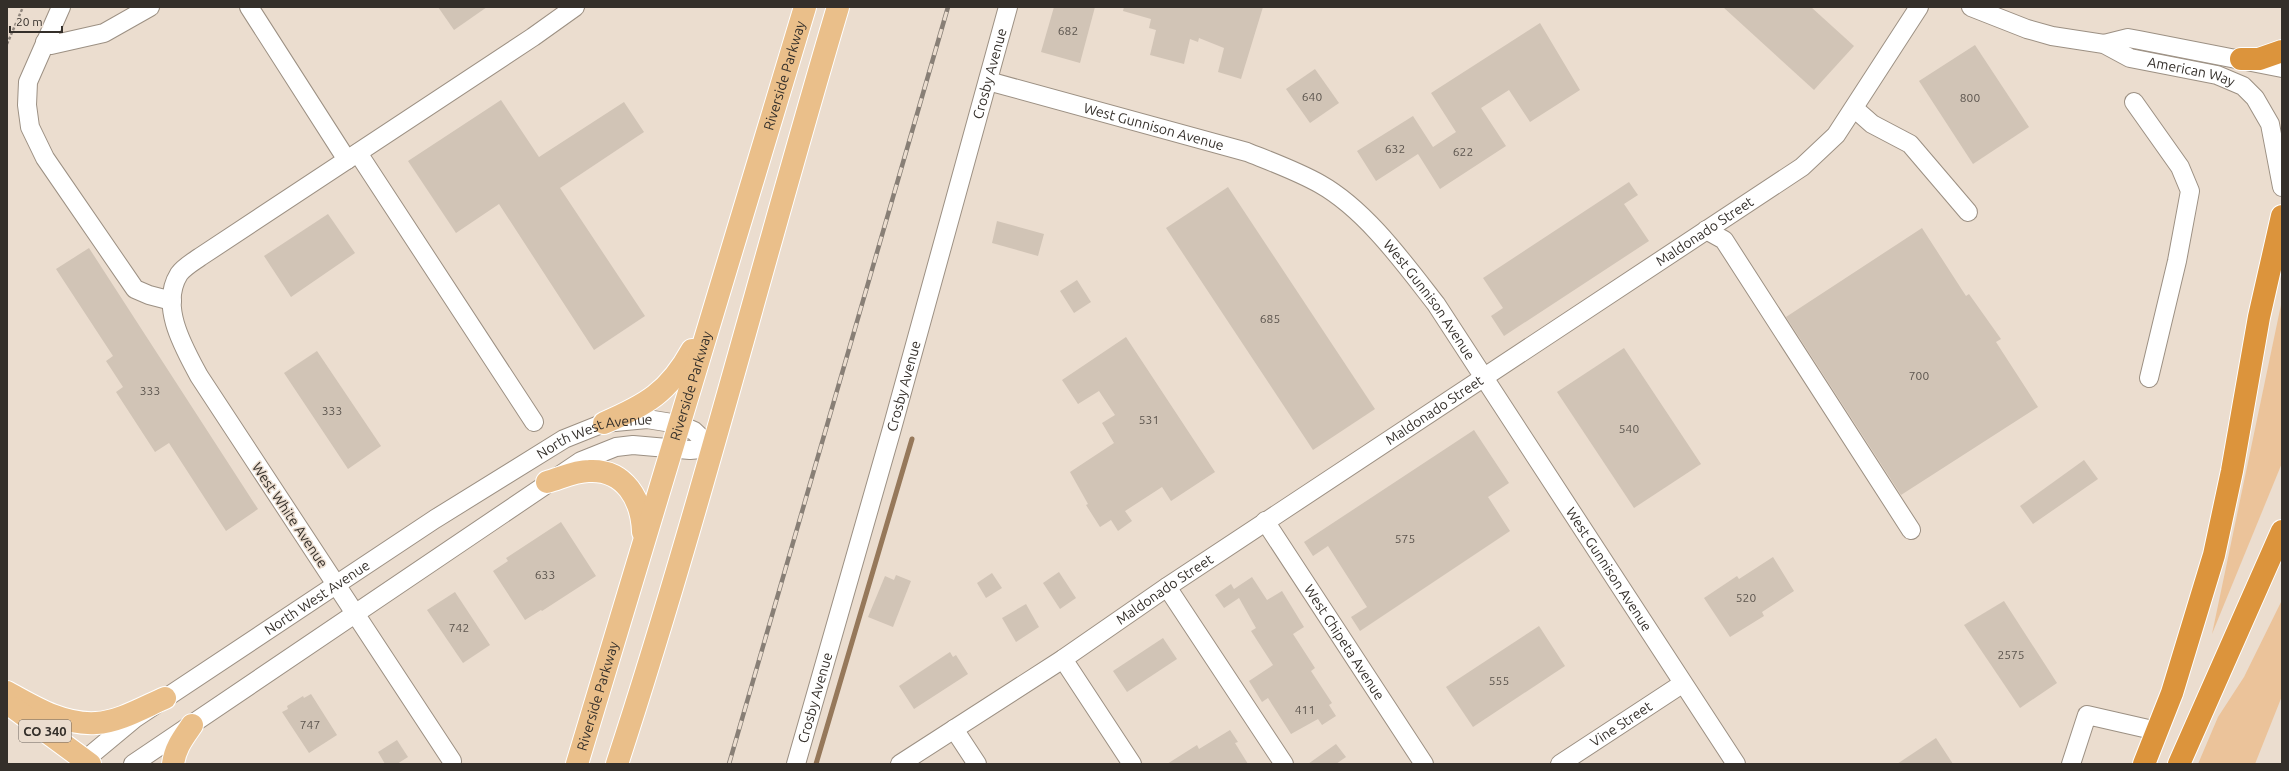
<svg xmlns="http://www.w3.org/2000/svg" width="2289" height="771" font-family="Ubuntu,sans-serif">
	<rect width="100%" height="100%" fill="#ebddcf"/>
	<g fill="#ebc39a">
		<path d="M2282,300V463L2212,634Z"/>
		<path d="M2282,600V696L2255,764H2198L2218,717L2244,677Z"/>
	</g>
	<g fill="none" stroke-linecap="round" stroke-linejoin="round">
		<path stroke="#96785a" stroke-width="5" d="M816,764L912,439"/>
	</g>
	<g fill="#d1c4b6">
		<path d="M438,7H487L454,30Z"/>
		<path d="M1054,7H1095L1080,63L1041,52Z"/>
		<path d="M1124,7H1263L1241,79L1218,72L1224,48L1199,38L1198,42L1190,39L1184,64L1150,55L1156,30L1149,28L1151,19L1123,11Z"/>
		<path d="M1723,7H1811L1854,46L1814,90Z"/>
		<path d="M1540,23L1580,90L1530,122L1509,90L1481,108L1506,146L1440,189L1418,154L1376,181L1357,151L1413,116L1433,147L1456,132L1431,93Z"/>
		<path d="M1975,45L2029,127L1973,164L1919,81Z"/>
		<path d="M1315,69L1339,103L1310,123L1286,89Z"/>
		<path d="M501,100L539,157L624,102L644,132L560,188L645,316L594,350L499,204L456,233L408,161Z"/>
		<path d="M1629,182L1638,195L1624,204L1649,241L1504,336L1491,316L1503,308L1483,278Z"/>
		<path d="M1228,187L1375,409L1313,450L1166,228Z"/>
		<path d="M328,214L355,253L291,297L264,256Z"/>
		<path d="M997,221L1044,234L1038,256L992,243Z"/>
		<path d="M1922,228L1966,296L1969,294L2001,339L1996,342L2038,407L1901,495L1786,317Z"/>
		<path d="M89,248L258,509L226,531L169,443L155,452L116,392L123,387L106,361L113,356L56,269Z"/>
		<path d="M1077,280L1091,302L1074,313L1060,291Z"/>
		<path d="M1126,337L1215,472L1171,501L1162,487L1125,511L1132,521L1118,531L1111,520L1100,527L1086,505L1088,504L1070,472L1114,443L1102,423L1115,415L1099,391L1078,404L1062,380Z"/>
		<path d="M1624,348L1701,464L1634,508L1557,392Z"/>
		<path d="M317,351L381,446L348,469L284,373Z"/>
		<path d="M1474,430L1509,483L1488,497L1510,531L1360,631L1351,617L1367,607L1328,546L1313,556L1304,542Z"/>
		<path d="M2084,460L2098,479L2033,524L2020,506Z"/>
		<path d="M561,522L596,576L542,611L541,610L525,620L493,571L508,561L506,558Z"/>
		<path d="M1773,557L1794,591L1762,612L1764,616L1730,637L1704,598L1737,576L1739,579Z"/>
		<path d="M1059,572L1076,598L1060,609L1043,583Z"/>
		<path d="M992,573L1002,588L986,598L977,583Z"/>
		<path d="M896,575L911,581L893,627L868,617L885,576L894,580Z"/>
		<path d="M1252,577L1267,600L1282,591L1304,627L1293,634L1315,668L1311,671L1332,703L1329,705L1336,716L1322,725L1318,719L1291,734L1268,698L1262,702L1249,681L1273,665L1251,631L1256,628L1239,598L1224,608L1215,595L1231,584L1234,589Z"/>
		<path d="M455,592L490,645L463,663L427,610Z"/>
		<path d="M2004,601L2057,683L2020,708L1964,625Z"/>
		<path d="M1026,604L1039,627L1016,642L1002,618Z"/>
		<path d="M1539,626L1565,666L1473,727L1446,687Z"/>
		<path d="M1163,638L1177,659L1127,692L1113,671Z"/>
		<path d="M950,652L953,657L956,655L968,674L914,709L899,686Z"/>
		<path d="M311,694L337,735L309,753L282,712L288,709L287,706L303,696L304,698Z"/>
		<path d="M1230,730L1238,742L1235,743L1248,764H1167L1197,745L1199,749Z"/>
		<path d="M1936,738L1953,764H1897Z"/>
		<path d="M397,740L408,757L397,764H385L378,752Z"/>
		<path d="M1336,744L1346,757L1336,764H1308Z"/>
	</g>
	<g fill="none" stroke-linecap="round" stroke-linejoin="round">
		<defs>
			<g id="minor">
				<path d="M61,7L28,82L27,105L30,127L45,158L135,289L149,295L172,301"/>
				<path d="M249,7L347,160"/>
				<path id="s1" d="M1971,7L2027,29L2052,36L2104,44L2130,58L2217,75L2243,86L2255,98L2270,124L2282,187"/>
				<path d="M45,42L51,45L104,33L150,7"/>
				<path d="M2104,44L2128,38L2139,40L2282,68"/>
				<path id="s2" d="M988,81L1247,152C1272,162 1297,171 1320,184C1366,210 1404,263 1436,304L1736,764"/>
				<path d="M2134,102L2180,167L2190,191L2177,261L2149,378"/>
				<path d="M1855,109L1872,124L1910,144L1968,212"/>
				<path d="M358,153L534,422"/>
				<path d="M1706,230L1724,240L1911,530"/>
				<path id="s3" d="M1265,521L1424,764"/>
				<path d="M1167,587L1284,764"/>
				<path d="M1063,659L1132,764"/>
				<path d="M954,729L977,764"/>
				<path d="M452,761L199,376C184,348 159,306 179,274C184,267 193,262 200,257L533,37L575,7"/>
				<path id="s4" d="M80,764L134,719L435,519L564,439L604,423L647,419L678,424L694,431L712,448"/>
				<path d="M133,764L581,461L616,447L633,445L690,450L712,448"/>
				<path id="s5" d="M796,764L891,432L1008,7"/>
				<path id="s6" d="M900,764L1063,659L1167,587L1802,167L1836,135L1919,7"/>
				<path id="s7" d="M1560,764L1682,684"/>
				<path d="M2071,764L2087,715L2157,731"/>
			</g>
			<g id="major">
				<path d="M604,423C646,405 669,392 692,350"/>
				<path d="M547,482C561,478 575,471 589,471C625,469 642,500 643,532"/>
				<path d="M7,692C34,707 63,725 96,723C119,722 144,707 165,698"/>
				<path d="M14,708L90,764"/>
				<path d="M173,764C175,748 183,738 192,725"/>
				<path id="s8" d="M577,764L805,7"/>
				<path d="M617,764C699,514 763,259 838,7"/>
			</g>
			<g id="highway">
				<path d="M2241,59H2259L2282,51"/>
				<path d="M2144,764L2172,693L2214,555L2232,471L2259,317L2282,216"/>
				<path d="M2179,764L2282,531"/>
			</g>
		</defs>
		<use href="#minor" stroke="#9c9083" stroke-width="20"/>
		<use href="#major" stroke="#fff" stroke-width="24"/>
		<use href="#highway" stroke="#fff" stroke-width="24"/>
		<path stroke="#91877e" stroke-width="2.5" stroke-dasharray="3 2" stroke-linecap="butt" d="M7,44L23,7"/>
		<use href="#minor" stroke="#fff" stroke-width="18"/>
		<use href="#major" stroke="#eabf8a" stroke-width="22"/>
		<use href="#highway" stroke="#dc943c" stroke-width="22"/>
		<defs>
			<path id="rail" d="M729,764L948,7"/>
		</defs>
		<use href="#rail" stroke="#887f76" stroke-width="4.5"/>
		<use href="#rail" stroke="#ebddcf" stroke-width="3" stroke-dasharray="9" stroke-linecap="butt"/>
	</g>
	<g text-anchor="middle" dominant-baseline="central" stroke-width="3" stroke-linejoin="round" paint-order="stroke">
		<g font-size="12" fill="#5b544d">
			<text x="1068" y="30">682</text>
			<text x="1312" y="96">640</text>
			<text x="1970" y="97">800</text>
			<text x="1395" y="148">632</text>
			<text x="1463" y="151">622</text>
			<text x="1270" y="318">685</text>
			<text x="1919" y="375">700</text>
			<text x="150" y="390">333</text>
			<text x="332" y="410">333</text>
			<text x="1149" y="419">531</text>
			<text x="1629" y="428">540</text>
			<text x="1405" y="538">575</text>
			<text x="545" y="574">633</text>
			<text x="1746" y="597">520</text>
			<text x="459" y="627">742</text>
			<text x="2011" y="654">2575</text>
			<text x="1499" y="680">555</text>
			<text x="1305" y="709">411</text>
			<text x="310" y="724">747</text>
		</g>
		<rect fill="#ebddcf" stroke="#6b635c" stroke-width="1" x="19" y="720" width="52" height="22" rx="3"/>
		<g font-size="13" font-weight="bold" fill="#342f2a">
			<text x="45" y="731">CO 340</text>
		</g>
		<g font-size="14" fill="#342f2a" stroke="#ebddcf">
			<text stroke="none"><textPath href="#s1" startOffset="231">American Way</textPath></text>
			<text stroke="none"><textPath href="#s5" startOffset="717">Crosby Avenue</textPath></text>
			<text stroke="none"><textPath href="#s8" startOffset="719">Riverside Parkway</textPath></text>
			<text stroke="none"><textPath href="#s2" startOffset="172">West Gunnison Avenue</textPath></text>
			<text stroke="none"><textPath href="#s6" startOffset="965">Maldonado Street</textPath></text>
			<text stroke="none"><textPath href="#s2" startOffset="509">West Gunnison Avenue</textPath></text>
			<text stroke="none"><textPath href="#s8" startOffset="395">Riverside Parkway</textPath></text>
			<text stroke="none"><textPath href="#s5" startOffset="393">Crosby Avenue</textPath></text>
			<text stroke="none"><textPath href="#s6" startOffset="641">Maldonado Street</textPath></text>
			<text stroke="none"><textPath href="#s4" startOffset="614">North West Avenue</textPath></text>
			<text transform="translate(290 515) rotate(56)">West White Avenue</text>
			<text stroke="none"><textPath href="#s2" startOffset="833">West Gunnison Avenue</textPath></text>
			<text stroke="none"><textPath href="#s6" startOffset="317">Maldonado Street</textPath></text>
			<text stroke="none"><textPath href="#s4" startOffset="290">North West Avenue</textPath></text>
			<text stroke="none"><textPath href="#s3" startOffset="145">West Chipeta Avenue</textPath></text>
			<text stroke="none"><textPath href="#s8" startOffset="71">Riverside Parkway</textPath></text>
			<text stroke="none"><textPath href="#s5" startOffset="69">Crosby Avenue</textPath></text>
			<text stroke="none"><textPath href="#s7" startOffset="73">Vine Street</textPath></text>
		</g>
	</g>
	<rect width="2289" height="771" fill="none" stroke="#342f2a" stroke-width="16"/>
	<path d="M10 26v6h52v-6" fill="none" stroke="#342f2a" stroke-width="2"/>
	<text x="16" y="26" font-size="12" fill="#342f2a" stroke="#ebddcf" stroke-width="3" paint-order="stroke">20 m</text>
</svg>
